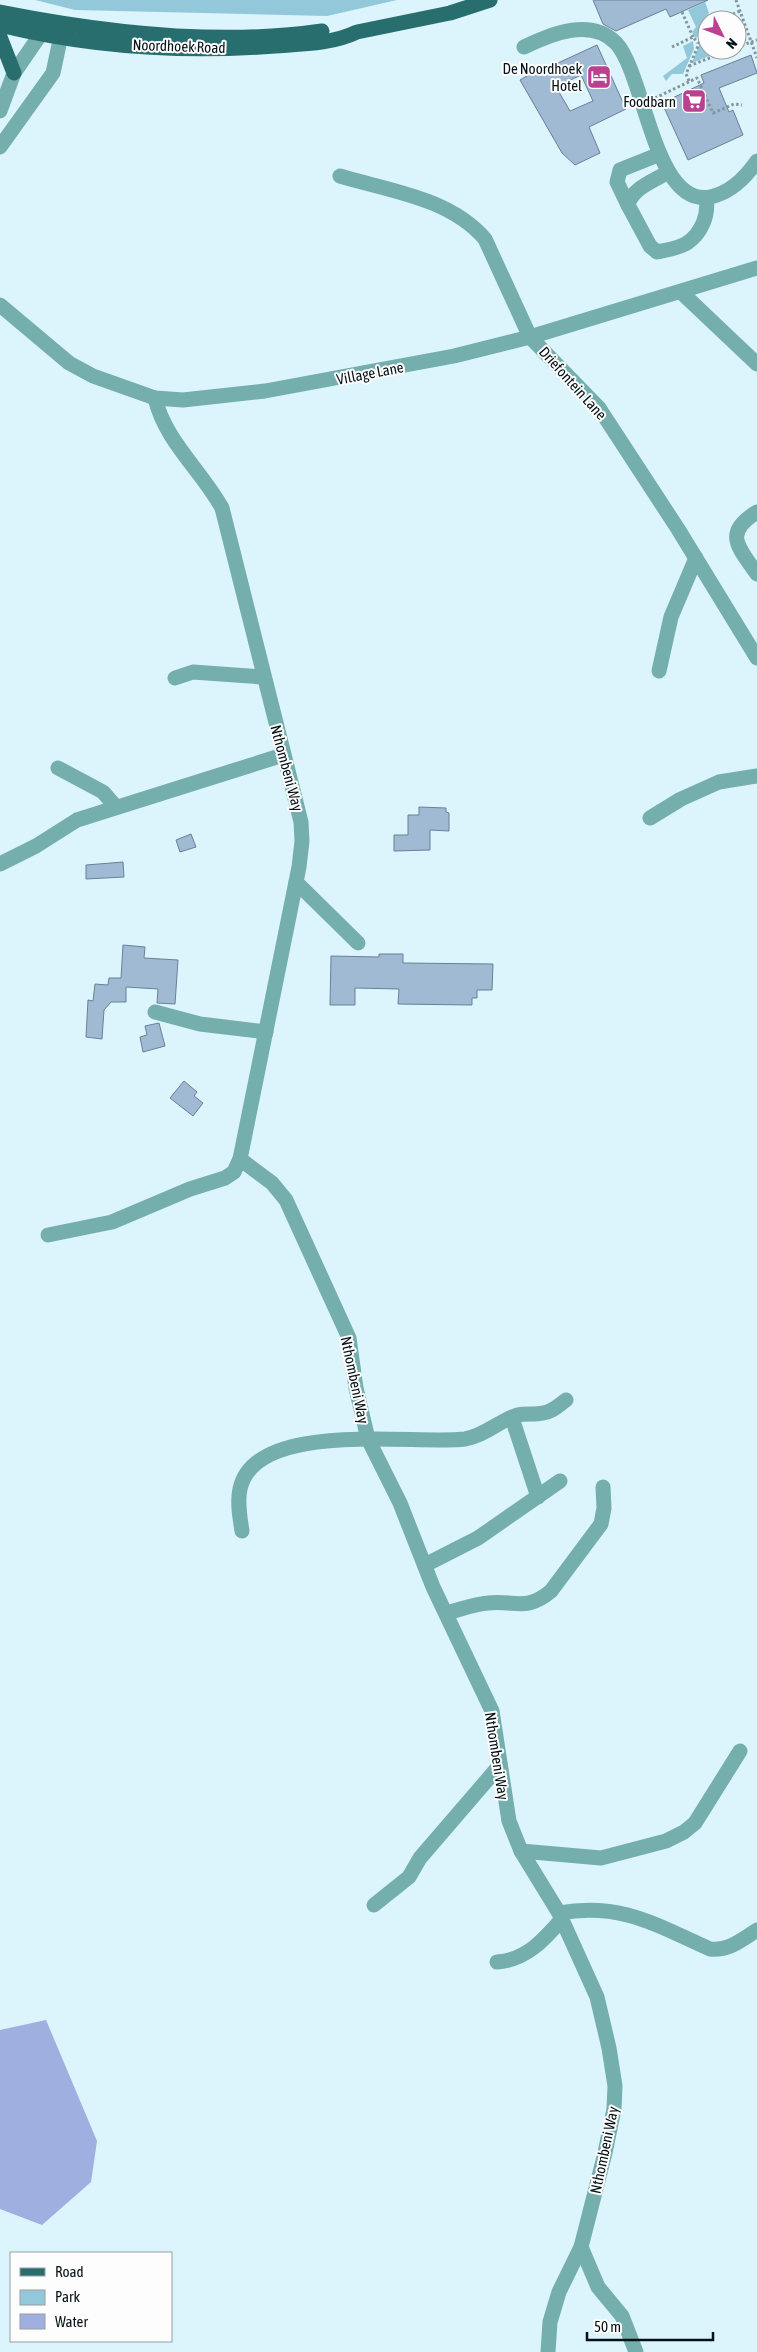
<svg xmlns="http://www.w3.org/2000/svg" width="757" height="2352" font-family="'Asap Condensed',sans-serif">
	<rect width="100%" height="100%" fill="#dcf4fc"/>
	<g fill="#92c8da">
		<path d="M35,0H397L327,16L75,10Z"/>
		<path d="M705,2L709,13L696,39L692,32L696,27L688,10Z"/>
		<path d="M705,31H707V50H724L692,63Z"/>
		<path d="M693,41L694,49L683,74H672L666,81L663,76L687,58L683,46Z"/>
	</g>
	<path fill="#9eafe0" d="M46,2020L97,2141L91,2182L42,2225L0,2209V2030Z"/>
	<g fill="#9fbad2" stroke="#678198" fill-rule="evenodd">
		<path d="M593,0H708L670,17L666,9L616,31L603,24Z"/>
		<path d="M597,45L626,109L589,127L600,153L575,165L562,153L520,80L544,66L545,69ZM581,75L593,101L570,111L556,87Z"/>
		<path d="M751,55L757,73L719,88L729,112L733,110L743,135L688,160L662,103L704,83L701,75Z"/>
		<path d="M419,807L446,808V812L449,813V831L430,830V850L394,851V835H408V815H419Z"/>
		<path d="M191,834L196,847L180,852L176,840Z"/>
		<path d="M123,862L124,877L86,879V865Z"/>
		<path d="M123,945L145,947L144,958L178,960L175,1004L157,1003L158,989L126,987V1002H111L104,1010L102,1039L86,1037L88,1000L93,1001L95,984L108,985L109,978H121Z"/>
		<path d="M379,954H403V963L493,964L492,990H477V998H472V1005L398,1004L399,989L355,988V1005H330L331,956L379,957Z"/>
		<path d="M159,1023L165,1046L143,1052L140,1037L147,1035L145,1026Z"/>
		<path d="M184,1081L197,1092L194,1096L203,1103L193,1116L170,1098Z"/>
	</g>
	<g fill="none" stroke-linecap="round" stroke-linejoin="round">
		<g stroke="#83969d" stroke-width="3" stroke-dasharray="2.5 2.5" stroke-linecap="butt">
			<path d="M736,0L757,58"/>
			<path d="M682,12L693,37"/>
			<path d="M719,20L740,11"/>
			<path d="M672,47L693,37L698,43"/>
			<path d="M737,47L757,40"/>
			<path d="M689,66L730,50"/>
			<path d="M689,81L686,74L707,25"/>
			<path d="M655,98L697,78L713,113L734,104L742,105"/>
		</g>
		<g stroke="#74aead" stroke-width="15">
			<path d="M524,47C551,34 591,17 616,43C645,74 654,208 710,197C730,193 746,177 757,161"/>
			<path d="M0,111L14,73L47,25"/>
			<path d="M0,147L53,73L63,26"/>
			<path d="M668,172C654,181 632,188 628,205L650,246L657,252C666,250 680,248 687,243C702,233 709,214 706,198"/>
			<path d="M340,176C390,191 450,198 485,239L530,337L599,408L678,529L757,658"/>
			<path d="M628,205L617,182L620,170L660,154"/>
			<path d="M681,292L757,364"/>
			<path d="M0,305L69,363L93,376L155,398L183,400L265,391L454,356L530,337L757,268"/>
			<path d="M155,398C165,441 201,470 222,508L301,822L302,841L299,867L240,1159L272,1183L286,1200L349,1338L356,1388L368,1439L400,1503L433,1587L492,1711L509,1821L521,1851L559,1913L597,1997L609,2048L615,2086L614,2109L605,2153L581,2247L559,2292L550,2322L548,2352"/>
			<path d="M757,512C722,533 739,548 757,574"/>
			<path d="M659,671L671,617L696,558"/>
			<path d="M175,678L193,672L263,677"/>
			<path d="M58,768L103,792L116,807"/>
			<path d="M650,818L681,799L719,782L757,776"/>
			<path d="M0,864L36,846L77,820L283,755"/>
			<path d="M296,882L358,943"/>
			<path d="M155,1012L200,1024L266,1032"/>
			<path d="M48,1235L112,1222L190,1189L225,1178L234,1172L240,1159"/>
			<path d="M512,1418L538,1497"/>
			<path d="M242,1531C240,1518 237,1502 240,1489C255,1419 413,1445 465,1439C484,1436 499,1421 517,1415C526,1413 535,1415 543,1413C552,1412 559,1405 566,1400"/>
			<path d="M425,1565L478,1538L560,1481"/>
			<path d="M446,1613C459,1610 474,1604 488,1603C516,1600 526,1612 551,1591L601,1524L604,1508L603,1487"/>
			<path d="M521,1851L601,1858L666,1841L684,1832L695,1823L740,1751"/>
			<path d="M374,1905L409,1877L420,1858L500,1765"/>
			<path d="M559,1913C621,1902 656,1925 710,1949C729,1951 741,1940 757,1930"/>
			<path d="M497,1962C526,1960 544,1940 562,1919"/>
			<path d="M581,2247L598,2287L622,2316L636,2352"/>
		</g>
		<g stroke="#296e6e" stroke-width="15">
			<path d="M0,12C101,32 220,46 322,31"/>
			<path d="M0,25C90,47 183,53 275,46C303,44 332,44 357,32L450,13L490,0"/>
			<path d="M0,37L14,73"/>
		</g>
	</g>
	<defs>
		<symbol id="hotel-square" viewBox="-11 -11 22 22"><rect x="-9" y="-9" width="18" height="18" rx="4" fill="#bc4090" stroke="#fdfdfd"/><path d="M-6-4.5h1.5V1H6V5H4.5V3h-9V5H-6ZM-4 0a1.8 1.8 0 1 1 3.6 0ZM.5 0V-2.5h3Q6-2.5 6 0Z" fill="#fff"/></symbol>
		<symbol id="supermarket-square" viewBox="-11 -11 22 22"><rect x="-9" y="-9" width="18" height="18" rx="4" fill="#bc4090" stroke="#fdfdfd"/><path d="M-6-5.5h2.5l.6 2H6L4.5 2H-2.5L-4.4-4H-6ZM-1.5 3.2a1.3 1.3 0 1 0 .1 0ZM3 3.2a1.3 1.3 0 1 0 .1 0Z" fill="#fff"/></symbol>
	</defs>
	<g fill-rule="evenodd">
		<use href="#hotel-square" x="585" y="63" width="28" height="28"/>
		<use href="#supermarket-square" x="680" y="87" width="28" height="28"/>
	</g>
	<g text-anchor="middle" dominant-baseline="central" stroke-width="4" stroke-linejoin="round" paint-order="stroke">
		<g font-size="15" fill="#041116" stroke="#fdfdfd">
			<text transform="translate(179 46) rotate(2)">Noordhoek Road</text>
			<text transform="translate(370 373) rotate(-11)">Village Lane</text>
			<text transform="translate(573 383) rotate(48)">Driefontein Lane</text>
			<text transform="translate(287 768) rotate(75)">Nthombeni Way</text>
			<text transform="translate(355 1380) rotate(78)">Nthombeni Way</text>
			<text transform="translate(497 1756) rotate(81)">Nthombeni Way</text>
			<text transform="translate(604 2150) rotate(-78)">Nthombeni Way</text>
		</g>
		<g font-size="15" fill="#041116" stroke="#fdfdfd" text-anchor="end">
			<text x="582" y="68">De Noordhoek<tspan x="582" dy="17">Hotel</tspan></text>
			<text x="676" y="101">Foodbarn</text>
		</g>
	</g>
	<rect x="10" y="2252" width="162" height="90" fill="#fdfdfd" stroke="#999fa1"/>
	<rect x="20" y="2268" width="25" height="8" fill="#296e6e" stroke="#999fa1"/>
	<text x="55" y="2277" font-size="15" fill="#041116">Road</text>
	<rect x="20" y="2290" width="25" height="15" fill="#92c8da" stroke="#999fa1"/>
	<text x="55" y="2302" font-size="15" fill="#041116">Park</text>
	<rect x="20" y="2314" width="25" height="15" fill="#9eafe0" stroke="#999fa1"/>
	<text x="55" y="2327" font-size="15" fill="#041116">Water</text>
	<g transform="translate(722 35) rotate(132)"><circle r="24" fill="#fdfdfd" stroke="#999fa1"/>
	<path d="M0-4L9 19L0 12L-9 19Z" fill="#bc4090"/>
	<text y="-8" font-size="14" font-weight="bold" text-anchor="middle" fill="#041116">N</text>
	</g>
	<path d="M587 2332v8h126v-8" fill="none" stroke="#041116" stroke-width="2.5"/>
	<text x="594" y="2332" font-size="15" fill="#041116" stroke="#fdfdfd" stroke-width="4" paint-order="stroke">50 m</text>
</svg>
